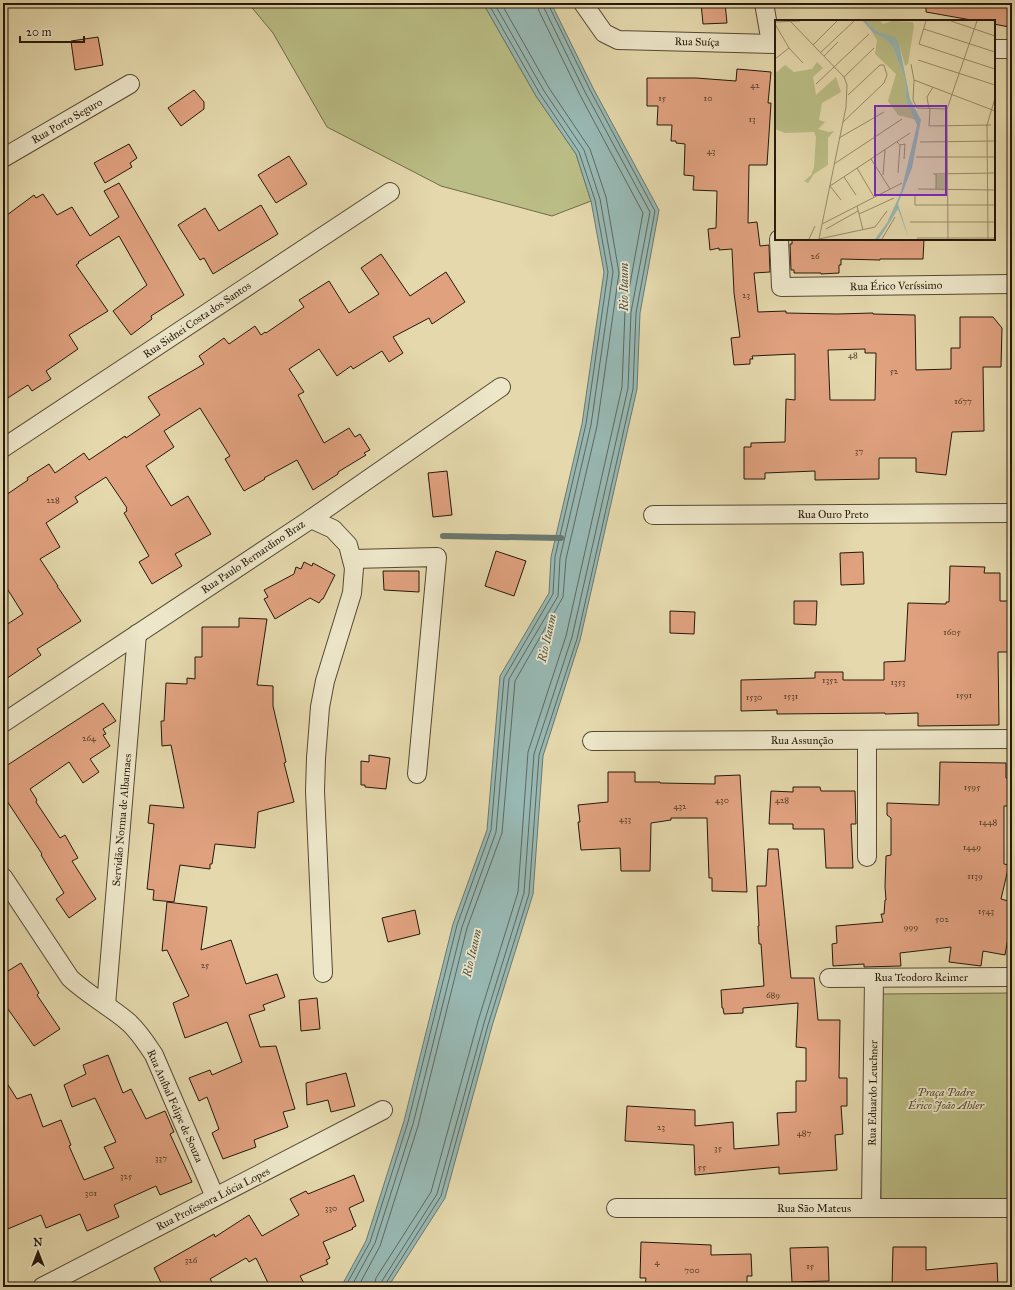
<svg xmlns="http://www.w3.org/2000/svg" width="1015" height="1290" font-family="'IM FELL Great Primer',serif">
	<rect width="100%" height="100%" fill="#e4d8ac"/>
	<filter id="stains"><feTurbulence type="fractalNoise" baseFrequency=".005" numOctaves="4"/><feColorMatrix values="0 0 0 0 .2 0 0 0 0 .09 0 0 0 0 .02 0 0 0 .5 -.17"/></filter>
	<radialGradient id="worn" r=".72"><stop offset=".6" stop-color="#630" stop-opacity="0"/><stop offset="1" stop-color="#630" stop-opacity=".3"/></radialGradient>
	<g fill="#babd85" stroke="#706b48">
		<path d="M248,3H483L536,96L576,154L591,201L552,216L441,186L327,127L273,33Z"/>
		<path d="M1012,993V1202L881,1203L880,994Z"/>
	</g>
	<path fill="#98b8b3" stroke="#6a786f" d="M483,3H551L593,88L659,210L640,313L637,389L580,640L543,756L533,894L492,1026L445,1198L388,1287H341L366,1241L404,1121L453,924L487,830L500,676L549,593L551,557L582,424L604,272L591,201L576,154L536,96Z"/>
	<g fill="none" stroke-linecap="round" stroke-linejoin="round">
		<g stroke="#5e685e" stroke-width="1">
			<path d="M345,1287L370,1242L408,1122L457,925L491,830L504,678L553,594L555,557L586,424L608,272L595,200L579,152L540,94L488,3"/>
			<path d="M351,1287L375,1243L413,1124L462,927L496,832L509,679L558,596L560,558L591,425L613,272L600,199L584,150L544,91L494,3"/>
			<path d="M358,1287L380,1246L418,1126L467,928L502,833L515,681L563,597L566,559L597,426L619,273L606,197L590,149L549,88L501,3"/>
			<path d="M374,1287L376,1278L431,1192L478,1021L518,892L528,752L566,636L622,387L625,311L643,213L580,95L539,11L537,3"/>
			<path d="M380,1287L382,1281L437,1194L484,1023L524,893L534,754L572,637L628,388L631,312L650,212L585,92L544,8L543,3"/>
			<path d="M385,1287L386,1283L441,1196L488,1025L529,894L539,755L577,639L633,389L636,313L655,211L590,90L549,6L548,3"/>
		</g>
		<path stroke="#6a786f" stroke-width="6" d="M443,536L561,538"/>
	</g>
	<g fill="#e0a17f" stroke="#25190a" fill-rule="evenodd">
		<path d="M701,3H725L727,23L703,24Z"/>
		<path d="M926,3H1012L1009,27L994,24V21H977L926,12Z"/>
		<path d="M98,37L103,65L75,70L71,41Z"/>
		<path d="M737,69L771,72L768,103H771L767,165H749L748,223L757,222L760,246L769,245L770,272L754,273L758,312L786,311V313L837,314L873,313V314L915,315L916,370L951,369V348H960V317H993L1002,328L1001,367H983L984,431L952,432L946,475L916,472V458H879V479L815,480V471L765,473V479H744V447H751V443L785,442L786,399L795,400V354L752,356L753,359H750V364L734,365L731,338L740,337L734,293L732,249L719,250V248L710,250L708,229L716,228L717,191L693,190L694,176L684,175L685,144L676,143V141H671L672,125H657L658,106H647V78H696L736,81ZM865,349V353H876L875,400H830L828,350Z"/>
		<path d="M194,90L204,102V109L181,126L168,108Z"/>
		<path d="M129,144L137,158L130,163L132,167L105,183L94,163Z"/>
		<path d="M289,156L307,184L276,203L258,175Z"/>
		<path d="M119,183L184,295L151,316L152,319L131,335L113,311L147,285L119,236L78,262L79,263L76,265L108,311L69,335L78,349L46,371L51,379L32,391L28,385L3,401V218L34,195L36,198L43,194L57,215L72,207L90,236L119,217L104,191Z"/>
		<path d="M261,205L278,234L213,274L204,258L200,260L178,225L205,208L219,231Z"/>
		<path d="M792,239H924L923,259H880V260L841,259V265H839V273L821,274V273H794V270H791L790,244H792Z"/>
		<path d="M381,254L410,296L446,272L465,302L432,324L429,318L393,337L403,353L389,362L382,351L353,369L351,366L337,376L319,349L289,369L304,392L298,395L324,443L349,428L355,437L360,434L370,450L364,453L366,455L338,472V474L313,490L297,460L264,478L265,479L244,491L225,459L230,456L200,408L164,431L174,447L146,466L171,506L188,496L211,534L175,554L182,566L152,584L139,562L149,556L124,513L127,511L126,509L127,508L106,477L75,497L78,502L46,523L60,547L40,559L58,586H57L81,621L37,649L41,655L3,681V627L23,614L3,582V497L28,480L27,478L49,464L55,473L84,453L89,460L125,436L126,438L160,415L148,397L204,364L199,356L224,338L229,344L255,326L261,335L265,332L266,333L304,307L299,300L329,281L349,313L379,294L361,268Z"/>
		<path d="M447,471L452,515L433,517L428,473Z"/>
		<path d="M496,551L526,561L514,596L485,586Z"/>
		<path d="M863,552L864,584L841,585L840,553Z"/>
		<path d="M304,562L312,566L313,563L335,575L323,599H322L319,603L310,598L275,619L264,599L268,597L264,590L294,574L296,567L301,569Z"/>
		<path d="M950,566L985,567L984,573H1000V601H1010V652H998L999,725L918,726V713L885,714V713L777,714V710L741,711V680L815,678V672H843V680H884V662L905,661L908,603L946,604V602H949Z"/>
		<path d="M383,571H419V592L384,590Z"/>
		<path d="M794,601H817L816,625L794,624Z"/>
		<path d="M670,611L695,612L694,634L670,633Z"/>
		<path d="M239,618L267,619L257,685L273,686V706L286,762L284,763L294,802L258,812L255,848L215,844L212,864H210V869L180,865L174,902L153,900L154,890L147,889L154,824L148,823L150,805L184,808L171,745L162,746L161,721H164L166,683L187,684V678L195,679V657H202V627H239Z"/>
		<path d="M103,703L116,721L103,729L106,734L103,735L110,746L90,759L99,772L83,783L69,762L30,789L37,800L36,802L60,838L65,835L78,858L72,861L96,899L69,918L56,899L64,893L41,855L42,854L3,795V768Z"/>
		<path d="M369,755L390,758L386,789L365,787V785H361V761L369,762Z"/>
		<path d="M940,762L1006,763V778H1010L1009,806H1004V864L1009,865L1001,899L1012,902V915L1005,955L983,951L981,966L949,962L951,947L900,953L901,966L864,967V964L833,966L832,944L837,943L836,926L883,922L881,914H884L885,900H886L885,887L886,856L891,855V818L887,815V803L939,805Z"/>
		<path d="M608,772H635V782H660V783L715,784V776L740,775L747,892L712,891V878H709L707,818H671V820L651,823L650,871H621L620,848L581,850L578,822H580L578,805L608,802Z"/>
		<path d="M793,787H820L821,791H855L856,824H851L853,868H826L824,829H793V824H769L771,791L793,792Z"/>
		<path d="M768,849H778L791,978H814L818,1020H840L839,1078H847V1106H841L843,1134L835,1135L837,1170L779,1174V1167L695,1175L694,1145L625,1141L627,1106L695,1110V1126L733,1122L734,1149L779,1145L777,1113L796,1112V1081H806V1048L796,1047L798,1003L743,1008V1013L724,1014L723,1008H722L721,990L764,986L761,944H759L758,926H759L757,886H766Z"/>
		<path d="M167,902L207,907L201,950L231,940L246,984L277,974L285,997L263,1005L265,1010L249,1015L260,1047L276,1046L295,1109L283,1112L288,1127L254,1140L256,1147L223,1159L212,1133L219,1129L207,1097L199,1101L189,1078L210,1070L212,1075L242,1062L227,1022L185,1038L173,1003L189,996L167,950L162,951Z"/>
		<path d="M415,910L420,934L388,942L382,918Z"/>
		<path d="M21,963L39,993L37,995L60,1029L34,1046L3,1002V974Z"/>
		<path d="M317,998L320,1029L301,1031L299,1000Z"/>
		<path d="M108,1055L123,1093L131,1089L146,1119L165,1111L174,1132L170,1134L192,1182L160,1195L156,1186L114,1205L119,1217L87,1231L80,1214L46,1228L41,1215L3,1231V1077L17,1099L31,1094L43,1127L61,1120L71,1145L69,1146L84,1180L114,1168L104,1147L116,1142L95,1098L72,1107L64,1085L86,1074L83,1065Z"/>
		<path d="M346,1073L355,1106L331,1112L328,1100L307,1105L306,1083Z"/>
		<path d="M354,1175L364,1201L349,1208L356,1226L352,1228L353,1229L323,1242L330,1258L326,1260L328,1264L300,1276L306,1287H270L256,1258L249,1262L246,1258L210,1279L215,1287H163L154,1268L214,1234L215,1237L249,1215L262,1236L299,1215L290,1199L306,1191L308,1194Z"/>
		<path d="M641,1242L711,1245V1255L751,1254L752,1276H747V1287H645L646,1278H640Z"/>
		<path d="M828,1247L829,1281L792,1282L790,1248Z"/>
		<path d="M893,1247H926V1270L997,1263L998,1287H892Z"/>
	</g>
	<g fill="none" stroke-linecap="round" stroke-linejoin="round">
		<defs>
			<g id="minor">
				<path d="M583,3L604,33L618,40L776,44"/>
				<path d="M764,3L771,43"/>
				<path d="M994,49H1012"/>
				<path d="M3,158L130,84"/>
				<path d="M779,239L781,287L1012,284"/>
				<path d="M3,448L390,192"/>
				<path d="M653,515L1012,513"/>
				<path d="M311,519L333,529L348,545L354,568L352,593L325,681L320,707L316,758L315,791L323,973"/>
				<path d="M352,559L437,557L417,774"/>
				<path d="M3,723L311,519L501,387"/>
				<path d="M867,740V857"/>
				<path d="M592,741L1012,739"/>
				<path d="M3,877L70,978C87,994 109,1006 127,1021C138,1030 146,1043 154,1055L215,1197"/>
				<path d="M829,978L1012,977"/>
				<path d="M106,1005L137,634"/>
				<path d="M616,1208H1012"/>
				<path d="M871,1208L874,978"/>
				<path d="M42,1287L383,1110"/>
			</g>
		</defs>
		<use href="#minor" stroke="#554932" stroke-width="20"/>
		<use href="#minor" stroke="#ede6c9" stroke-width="18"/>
	</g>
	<g text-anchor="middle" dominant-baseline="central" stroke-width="3.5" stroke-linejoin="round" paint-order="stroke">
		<g font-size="9" fill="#543b27">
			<text x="755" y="84">42</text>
			<text x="662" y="97">15</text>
			<text x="708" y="97">10</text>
			<text x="752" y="118">13</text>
			<text x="711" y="150">43</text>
			<text x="815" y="255">26</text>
			<text x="746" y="294">23</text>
			<text x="853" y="354">48</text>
			<text x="894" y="370">52</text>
			<text x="963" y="400">1677</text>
			<text x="859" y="450">37</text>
			<text x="53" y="499">228</text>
			<text x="952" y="631">1605</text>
			<text x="830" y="679">1352</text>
			<text x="898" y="681">1353</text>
			<text x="964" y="694">1591</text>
			<text x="791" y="695">1531</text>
			<text x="754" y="696">1530</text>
			<text x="89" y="737">264</text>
			<text x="972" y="786">1595</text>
			<text x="722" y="799">430</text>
			<text x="782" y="799">428</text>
			<text x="680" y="805">432</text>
			<text x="625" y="818">433</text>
			<text x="988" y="821">1448</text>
			<text x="972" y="846">1449</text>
			<text x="975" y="875">1139</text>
			<text x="986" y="910">1543</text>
			<text x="942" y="918">502</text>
			<text x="911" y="926">999</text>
			<text x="205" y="964">25</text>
			<text x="773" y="994">689</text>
			<text x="661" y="1126">23</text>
			<text x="804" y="1132">487</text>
			<text x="718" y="1147">35</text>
			<text x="161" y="1157">337</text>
			<text x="702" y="1166">55</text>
			<text x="126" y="1175">325</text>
			<text x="91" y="1192">301</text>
			<text x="331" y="1207">330</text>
			<text x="191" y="1259">326</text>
			<text x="657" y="1261">4</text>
			<text x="810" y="1265">15</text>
			<text x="692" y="1269">700</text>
		</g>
		<g font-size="11" fill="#25190a" stroke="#ede6c9">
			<text transform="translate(697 42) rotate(1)">Rua Suíça</text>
			<text transform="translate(67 121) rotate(-30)">Rua Porto Seguro</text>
			<text transform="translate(896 286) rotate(-1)">Rua Érico Veríssimo</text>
			<text transform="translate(197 320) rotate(-34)">Rua Sidnei Costa dos Santos</text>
			<text x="833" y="514">Rua Ouro Preto</text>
			<text transform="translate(253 557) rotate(-34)">Rua Paulo Bernardino Braz</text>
			<text x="802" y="740">Rua Assunção</text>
			<text transform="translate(122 820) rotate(-85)">Servidão Norma de Albarnaes</text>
			<text x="921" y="977">Rua Teodoro Reimer</text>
			<text transform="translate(873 1093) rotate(-89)">Rua Eduardo Leuchner</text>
			<text transform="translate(175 1106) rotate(66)">Rua Aníbal Felipe de Souza</text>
			<text transform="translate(213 1199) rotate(-27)">Rua Professora Lúcia Lopes</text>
			<text x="814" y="1208">Rua São Mateus</text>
		</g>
		<g font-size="11" font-style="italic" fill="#524a2f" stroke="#ede6c9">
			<text x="946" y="1092">Praça Padre<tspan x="946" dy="13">Érico João Ahler</tspan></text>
		</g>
		<g font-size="12" font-style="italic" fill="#4d5145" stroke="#ede6c9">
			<text transform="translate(624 287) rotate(-90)">Rio Itaum</text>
			<text transform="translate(547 638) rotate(-77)">Rio Itaum</text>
			<text transform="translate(472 953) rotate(-77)">Rio Itaum</text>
		</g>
	</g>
	<g transform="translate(775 20)">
		<rect width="220" height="220" fill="#e4d8ac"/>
		<path d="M91,1H105L108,4L117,1L138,2L139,6L133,44L130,46L124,23L103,12ZM97,12L110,19L118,28L130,59L131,79L141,100L123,95L113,81L121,54L100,34L102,20ZM42,42L48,48L38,57L41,75L61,57L66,72L47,83L44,100L50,102L43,109L54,112L59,111L53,118V145L39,154L33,163L29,161L36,155L39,147L41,117L39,112L10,113L0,109V50L2,52L10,45L19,52L37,49ZM161,155H171V169H161Z" fill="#babd85"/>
		<path d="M88,1H91L103,12L120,17L124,23L135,79L146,100L137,148L123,184L134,219L123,189L104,219H100L112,203L126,172L142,105L131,79L130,59L118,28L110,19L97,12L95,6Z" fill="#98b8b3"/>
		<path fill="none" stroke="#98b8b3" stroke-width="2" d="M89,1L98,11"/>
		<path fill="none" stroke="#988c6b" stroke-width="1" d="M151,1L144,24L189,39M176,1L220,16M0,2L25,1M16,2L69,57L72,65L71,87L44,219M0,4L14,28L28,43M149,9L220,32M38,25L62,1M45,33L79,1M49,36L63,22M0,39L14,28M189,39L220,49M143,40L220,65M136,44L139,60L138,80L142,88L172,89M69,57L99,28M139,60L220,91M41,64L94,14M154,89L152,77L158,67M155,89L154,106L216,105M68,102L109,63L112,55L109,45H105L73,75M64,118L109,92M122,122L125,125L123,153M145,122L220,121M125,125L130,124L129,139M141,137H220M96,139L115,169M59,144L127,99M82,148L99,177M158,154L220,153M108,155L110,130M69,157L81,175M143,169L220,170M161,169V154M140,176V185H220M66,180L55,166L135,113M82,186L88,210M84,194L119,178M135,202H220M47,204L127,163M51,209L83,191M142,218H220M34,219L40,206M44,219L100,207L112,191M107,219L120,197M173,219L172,89L202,1M213,219L212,105L220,78"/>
		<path fill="#7b2cbf" fill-opacity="0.15" stroke="#7b2cbf" stroke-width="2" d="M100,86H171V175H100Z"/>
		<rect width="220" height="220" fill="none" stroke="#25190a" stroke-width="2"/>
	</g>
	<rect width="1015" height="1290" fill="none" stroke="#e4d8ac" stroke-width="16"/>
	<rect x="4" y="4" width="1007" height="1282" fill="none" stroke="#25190a" stroke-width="2"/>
	<rect x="8" y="8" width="999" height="1274" fill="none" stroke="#25190a"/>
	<g transform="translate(38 1252)" stroke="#ede6c9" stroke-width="3" paint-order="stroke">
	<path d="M0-3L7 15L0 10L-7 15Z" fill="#25190a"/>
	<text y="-6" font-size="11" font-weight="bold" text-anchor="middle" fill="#25190a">N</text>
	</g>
	<path d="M20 36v6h64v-6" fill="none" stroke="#25190a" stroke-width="2"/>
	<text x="26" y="36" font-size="12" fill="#25190a" stroke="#ede6c9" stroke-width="3" paint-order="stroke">20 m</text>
	<rect width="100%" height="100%" filter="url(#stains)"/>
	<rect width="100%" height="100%" fill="url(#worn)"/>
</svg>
